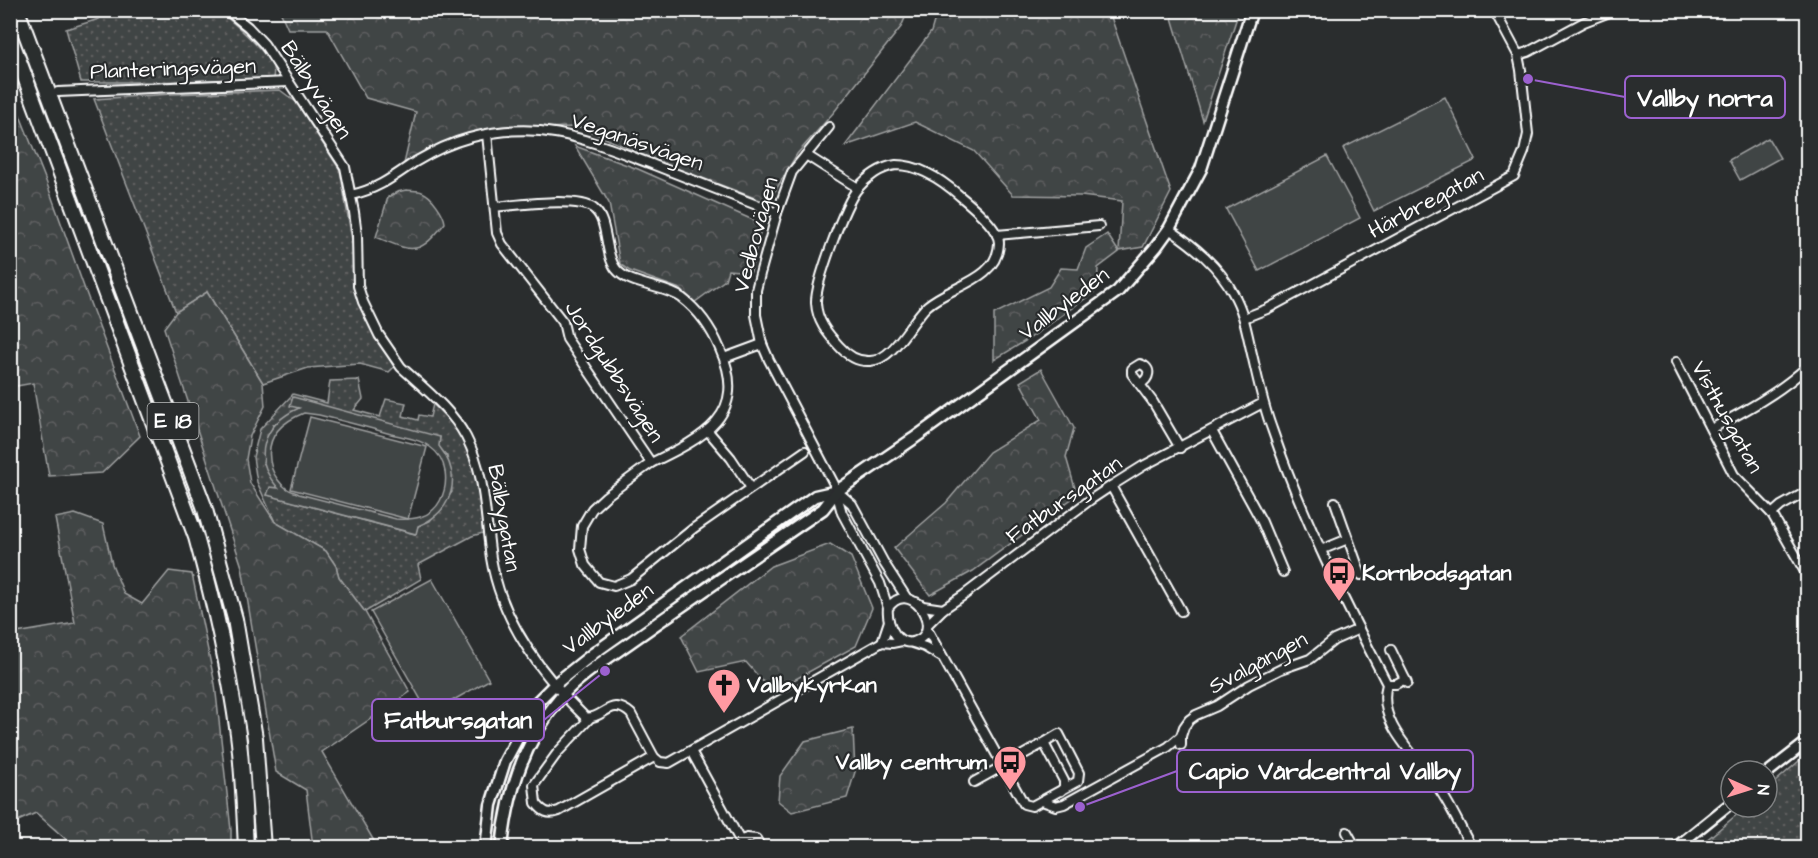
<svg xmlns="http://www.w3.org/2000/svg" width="1818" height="858" font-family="'Architects Daughter',sans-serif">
	<defs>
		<pattern id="green-dots" width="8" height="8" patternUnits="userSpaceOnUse" patternTransform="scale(1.5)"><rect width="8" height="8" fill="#414445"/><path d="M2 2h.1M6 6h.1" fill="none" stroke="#5e6061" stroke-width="1.8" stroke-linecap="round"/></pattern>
		<pattern id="forest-crowns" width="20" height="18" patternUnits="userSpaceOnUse" patternTransform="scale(1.5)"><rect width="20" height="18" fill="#414445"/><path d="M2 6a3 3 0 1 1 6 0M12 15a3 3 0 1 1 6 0" fill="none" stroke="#5e6061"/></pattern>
	</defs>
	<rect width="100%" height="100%" fill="#2a2d2e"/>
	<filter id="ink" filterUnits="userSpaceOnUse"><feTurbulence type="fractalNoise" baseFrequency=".0167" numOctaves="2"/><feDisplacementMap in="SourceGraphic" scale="12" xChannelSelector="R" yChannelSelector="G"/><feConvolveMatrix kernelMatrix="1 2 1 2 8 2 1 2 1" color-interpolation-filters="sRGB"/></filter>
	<g filter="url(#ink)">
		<g fill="url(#green-dots)" stroke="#a0a2a2" stroke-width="1.5" fill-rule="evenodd">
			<path d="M96,11H217C233,20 262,49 272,64C274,68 274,73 273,78L154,82H81L66,29L99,19Z"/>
			<path d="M280,90L296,102L340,170L365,316L394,367L389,372L360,364L308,368L263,383L207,292L176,312L94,99L172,94Z"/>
			<path d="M359,380L363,399L354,410L380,417L386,399L406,403L403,416L418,420L419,415L430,417L433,404C439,411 447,417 453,425C476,456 480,496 483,533L472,536L418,565L421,579L365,612L339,577L336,566L326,551L275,522L257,482L253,457L260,429L293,394L327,403L330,381ZM300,408L440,437L438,446L447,456L452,492L430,521L418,526L415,534L268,495L279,489L263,462L273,425Z"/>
			<path d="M1806,755L1807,847H1698L1746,807H1767V789Z"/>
		</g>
		<g fill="url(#forest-crowns)" stroke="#a0a2a2" stroke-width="1.5">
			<path d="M280,11H908L901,27L834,112L797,154L768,203L655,160L580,127L488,129L456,137L427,152L403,168L416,112L366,98L327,29H288Z"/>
			<path d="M937,11H1109L1171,192L1143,247L1119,251L1122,201L1081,196L1013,195L974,151L915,122L845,146L931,32Z"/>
			<path d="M1170,11H1239L1203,121Z"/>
			<path d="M11,107L17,108L46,181L84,287L140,436L102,473L49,476L33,383L11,387Z"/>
			<path d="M575,146L638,169L762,224L751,272L728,270L725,280L695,302L680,289L630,271L620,264L609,203Z"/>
			<path d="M406,190C411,191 418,190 422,192C431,195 444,213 445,223C418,257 413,252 376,237L388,197L397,192Z"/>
			<path d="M1107,234L1119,252L1098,268L1097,290L1030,338L994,360V314L1049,287L1061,268L1078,269L1086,248Z"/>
			<path d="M207,292L263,383L265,406L250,436L246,459L250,483L275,522L326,551L336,566L339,577L365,612L410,692L322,752L374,841L375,847H313L306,790L276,772L242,567L164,328L176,312Z"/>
			<path d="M1041,369L1074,428L1066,457L1077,495L973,571L930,595L894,548L946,503L989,452L1041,420L1020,382Z"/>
			<path d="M75,514L103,524L112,564L124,594L142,604L169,571L192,574L215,684L231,830V847H67L69,842L36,813L11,824V634L75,623L55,518Z"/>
			<path d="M830,544L851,557L872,608L856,646L772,692L746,662L699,672L681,636L771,566Z"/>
			<path d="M853,729L855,772L847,798L792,812L778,801L780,776L805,741Z"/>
		</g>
		<g fill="#414445" stroke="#a0a2a2" stroke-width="1.5" fill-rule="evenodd">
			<path d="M1445,97L1476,160L1374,211L1343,148Z"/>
			<path d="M1768,138L1780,158L1740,180L1729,160Z"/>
			<path d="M1327,156L1360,218L1259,271L1226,209Z"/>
			<path d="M293,397L440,437L439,446C463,476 454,511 418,526L416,534L267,495L270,487L278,488C251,458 263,424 299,408L290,406ZM304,413L319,415C343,421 367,427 391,434C404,437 419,439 430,447C448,459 449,484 440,501C431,518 413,520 396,519L299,494C295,492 290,491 286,488C280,484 274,475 272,469C263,440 279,423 304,413Z"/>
			<path d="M310,417L427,447L408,519L291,489Z"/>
			<path d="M432,579L489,680L429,714L371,612Z"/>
		</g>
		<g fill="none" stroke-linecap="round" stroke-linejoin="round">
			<defs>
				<g id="minor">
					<path d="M227,10L248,27L264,44L345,167L354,212L357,235L358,286L363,302L379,335L401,367C425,389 451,409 466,437C486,475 485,517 491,558C501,620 541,674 585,717C603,721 610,695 631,714L654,757L660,762L669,763L882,642L892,643L902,641"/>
					<path d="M1518,55L1528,52L1584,22L1615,10"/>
					<path d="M58,92L289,82"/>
					<path d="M829,127L792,172L777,213L760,274L756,290V315L762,344L769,360L834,484L842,513L880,583L888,608C886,625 899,652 920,639C941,625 909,578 888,608"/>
					<path d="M487,134L497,233L502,244L563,322L567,339L651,463C703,438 750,415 720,349C712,330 699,311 682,298C664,285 629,286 616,269C604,254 609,221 594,209C579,196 515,205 495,207"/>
					<path d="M806,155L858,188"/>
					<path d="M896,165C920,165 942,180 960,196C971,205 999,228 999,243C998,281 949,286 927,306C910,322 894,360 870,361C857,362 847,355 839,346C827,333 817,321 816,303C815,284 845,203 858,188C867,177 881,167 896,165Z"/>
					<path d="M351,195C378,189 393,177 415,162C432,152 450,143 469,138C541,118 588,140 654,165C695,181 736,197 777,213"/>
					<path d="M1169,229C1194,246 1219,266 1233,293C1244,312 1247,333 1252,354C1258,380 1263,405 1272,429C1302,517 1344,601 1387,684C1376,723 1415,754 1435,783C1450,803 1459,826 1472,848"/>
					<path d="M997,235L1099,226"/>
					<path d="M1244,318L1267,309L1514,176L1524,152L1528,134L1521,70L1518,55L1494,10"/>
					<path d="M724,358L762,344"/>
					<path d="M1676,362L1734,475L1772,514L1808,577"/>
					<path d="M1140,384C1149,379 1153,368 1140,364L1132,369V374L1153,402L1180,448"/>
					<path d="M1711,429C1745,411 1779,393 1808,366"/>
					<path d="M708,431L731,458L751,488"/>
					<path d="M1212,431L1262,522L1283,572"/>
					<path d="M651,463L606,496L592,509L582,526L580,549L585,565L599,582L614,586L631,579L694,528L805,451"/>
					<path d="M1111,486L1181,611"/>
					<path d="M837,491L852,504L884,563L906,597"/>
					<path d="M1335,502L1361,575"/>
					<path d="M1772,514L1781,506L1808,491"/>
					<path d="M1321,550L1348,539"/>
					<path d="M916,602L923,606L943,609"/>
					<path d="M928,624L943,609L964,595L1090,500L1111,486L1143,466L1263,403"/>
					<path d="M927,629L1024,804L1032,806L1078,781L1079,773L1059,734L1044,743"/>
					<path d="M882,642L889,621"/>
					<path d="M913,643L925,647L940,656"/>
					<path d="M1391,650L1407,683"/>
					<path d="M1387,684H1396L1405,679"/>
					<path d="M590,718L558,752L534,785L536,803C543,812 548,815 559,811L654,757"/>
					<path d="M1181,745V736L1184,727L1189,720L1196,715L1217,706L1249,685L1281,669L1310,659L1334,640L1359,629"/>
					<path d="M691,751L744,848"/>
					<path d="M974,782L1044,743L1064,781V787L1061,791"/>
					<path d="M1042,801L1056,806L1064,804L1168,747L1181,736"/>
					<path d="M1347,832L1356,848"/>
					<path d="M739,839L741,840L747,838L756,839L761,848"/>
				</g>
				<g id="tertiary">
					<path d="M1767,773L1808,741"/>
					<path d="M1675,848L1731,803"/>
				</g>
				<g id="secondary">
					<path d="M486,848L491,805L505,761L537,702L555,684L594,653L815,496L837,491"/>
					<path d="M502,848C507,793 525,740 561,697C576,678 611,656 632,641C695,596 759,553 823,509L837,491L913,439L1118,291L1156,247L1169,229L1201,169L1252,10"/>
				</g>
				<g id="motorway">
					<path d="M17,10L204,506L235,619L255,738L263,848"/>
					<path d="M10,37L196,537C214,602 229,667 238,734C243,771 244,809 246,848"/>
				</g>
			</defs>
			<use href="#minor" stroke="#fff" stroke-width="12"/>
			<use href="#tertiary" stroke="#fff" stroke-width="14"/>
			<use href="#secondary" stroke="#fff" stroke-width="15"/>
			<use href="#motorway" stroke="#fff" stroke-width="18"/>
			<use href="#minor" stroke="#2a2d2e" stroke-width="8"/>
			<use href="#tertiary" stroke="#2a2d2e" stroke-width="9"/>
			<use href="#secondary" stroke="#2a2d2e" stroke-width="10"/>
			<use href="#motorway" stroke="#2a2d2e" stroke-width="14"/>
		</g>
	</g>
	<defs>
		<symbol id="bus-pin" viewBox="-11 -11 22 30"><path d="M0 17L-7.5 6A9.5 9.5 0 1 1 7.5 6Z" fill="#ff9aa2" stroke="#2a2d2e"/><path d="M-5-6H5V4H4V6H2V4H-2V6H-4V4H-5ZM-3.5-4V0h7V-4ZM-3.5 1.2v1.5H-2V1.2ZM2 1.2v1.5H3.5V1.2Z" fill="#111"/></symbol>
		<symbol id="church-pin" viewBox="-11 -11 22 30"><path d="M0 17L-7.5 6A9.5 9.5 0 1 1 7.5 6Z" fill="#ff9aa2" stroke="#2a2d2e"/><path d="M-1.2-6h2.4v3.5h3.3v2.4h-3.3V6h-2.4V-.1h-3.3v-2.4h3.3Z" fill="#111"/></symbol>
	</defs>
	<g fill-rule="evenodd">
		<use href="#bus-pin" x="1320" y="554" width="38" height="52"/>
		<use href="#church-pin" x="705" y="666" width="38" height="52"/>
		<use href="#bus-pin" x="991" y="743" width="38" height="52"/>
	</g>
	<g text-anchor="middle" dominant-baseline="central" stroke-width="4.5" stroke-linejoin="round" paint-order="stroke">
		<rect fill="#2a2d2e" stroke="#bfc0c0" stroke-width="1.5" x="147.5" y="403" width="51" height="36" rx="4.5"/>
		<g font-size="21" font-weight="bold" fill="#fff">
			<text x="173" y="421">E 18</text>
		</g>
		<g font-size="22" fill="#fff" stroke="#2a2d2e">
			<text transform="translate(173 69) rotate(-2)">Planteringsvägen</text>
			<text transform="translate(316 90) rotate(57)">Bälbyvägen</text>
			<text transform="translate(637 142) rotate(19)">Veganäsvägen</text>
			<text transform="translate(1426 203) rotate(-28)">Härbregatan</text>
			<text transform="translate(756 235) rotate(-75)">Vedbovägen</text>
			<text transform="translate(1064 304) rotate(-37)">Vallbyleden</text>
			<text transform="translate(614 372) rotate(57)">Jordgubbsvägen</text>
			<text transform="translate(1727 417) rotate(61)">Visthusgatan</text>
			<text transform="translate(1064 500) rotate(-35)">Fatbursgatan</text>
			<text transform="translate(504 518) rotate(80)">Bälbygatan</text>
			<text transform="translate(608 619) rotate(-36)">Vallbyleden</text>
			<text transform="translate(1258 663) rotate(-28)">Svalgången</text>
		</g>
		<g font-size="22" font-weight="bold" fill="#fff" stroke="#2a2d2e" text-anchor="start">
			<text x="1362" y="573">Kornbodsgatan</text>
			<text x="747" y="685">Vallbykyrkan</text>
			<text x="987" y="762" text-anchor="end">Vallby centrum</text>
		</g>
	</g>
	<path fill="none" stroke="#9c61cf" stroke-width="2" d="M1528 79L1625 97M605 671L544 720M1080 807L1177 771"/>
	<g fill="#9c61cf" stroke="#2a2d2e" stroke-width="2">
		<circle cx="1528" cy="79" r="6"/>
		<circle cx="605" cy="671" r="6"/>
		<circle cx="1080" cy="807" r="6"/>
	</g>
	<g fill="#2a2d2e" stroke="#9c61cf" stroke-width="2">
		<rect x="1625" y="76" width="160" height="42" rx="6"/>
		<rect x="372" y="699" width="172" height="42" rx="6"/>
		<rect x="1177" y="750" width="296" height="42" rx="6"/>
	</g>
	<g font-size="24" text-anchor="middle" font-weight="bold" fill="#fff">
		<text x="1705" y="106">Vallby norra</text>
		<text x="458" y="728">Fatbursgatan</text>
		<text x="1325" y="779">Capio Vårdcentral Vallby</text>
	</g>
	<rect width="1818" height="858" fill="none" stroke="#2a2d2e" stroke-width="36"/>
	<rect x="18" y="18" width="1782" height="822" fill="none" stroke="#fff" stroke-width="2" filter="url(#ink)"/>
	<g transform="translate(1749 789) rotate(93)"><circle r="28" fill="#2a2d2e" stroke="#7f8182" stroke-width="1.5"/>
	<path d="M0-4.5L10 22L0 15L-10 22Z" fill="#ff9aa2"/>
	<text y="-9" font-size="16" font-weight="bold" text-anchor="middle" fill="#ffffff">N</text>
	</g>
</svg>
